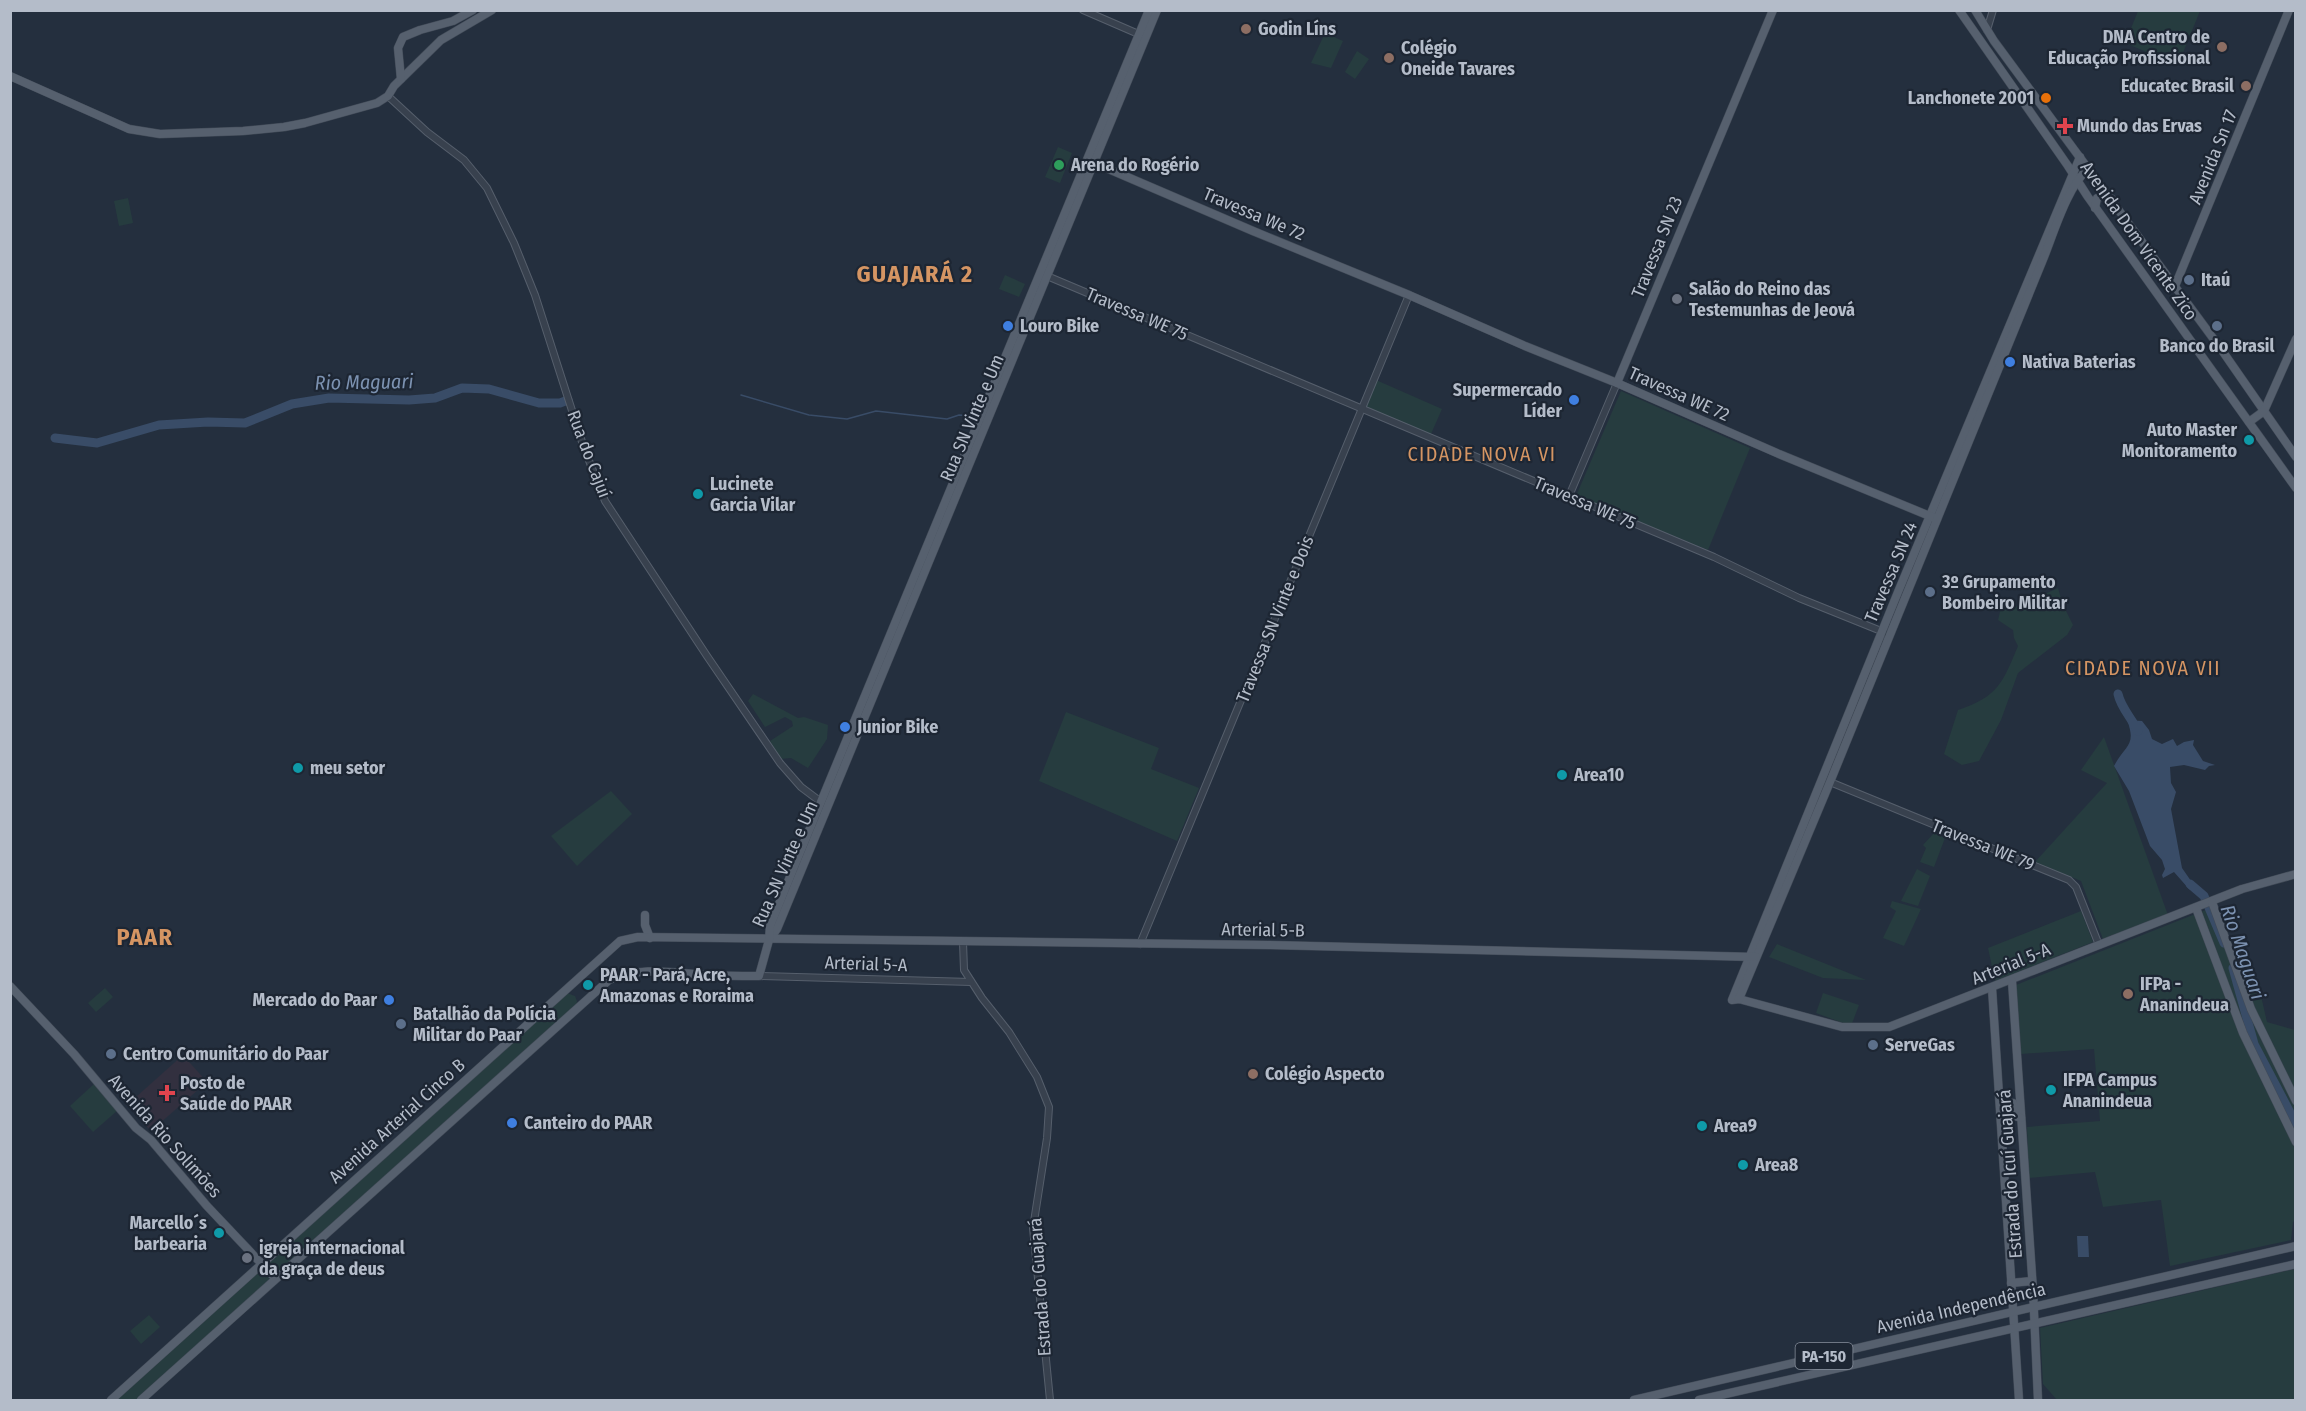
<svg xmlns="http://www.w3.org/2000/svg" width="2306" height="1411" font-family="'Fira Sans Condensed',sans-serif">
	<rect width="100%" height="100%" fill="#242f3e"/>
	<path fill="#32303f" d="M183,1055L207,1082L151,1131L127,1105Z"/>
	<g fill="#263c3f">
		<path d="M2138,11H2200L2178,65L2125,43Z"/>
		<path d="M1325,33L1343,41L1331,68L1311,63Z"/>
		<path d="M1357,51L1369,59L1355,79L1345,72Z"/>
		<path d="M1058,147L1072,153L1060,183L1045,177Z"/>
		<path d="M128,198L133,223L119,226L114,201Z"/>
		<path d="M1005,275L1025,284L1019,297L999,289Z"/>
		<path d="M1376,380L1442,409L1431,434L1365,407Z"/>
		<path d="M1621,391L1750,448L1708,550L1576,496Z"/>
		<path d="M2058,588L2063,605L2073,625L2067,635L2018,673L2001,720L1979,761L1962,765L1944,754L1958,710C1998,697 2003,682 2018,646L2014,638L2013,630L1998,620L2002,603L2025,608L2029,601Z"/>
		<path d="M753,694L798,718L804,717L828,725L827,739L808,768L791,758L780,759L770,741L793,726L792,721L785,717L765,727L748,701Z"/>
		<path d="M1066,712L1159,748L1151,769L1199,788L1177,841L1039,781Z"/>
		<path d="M2104,737L2169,918L2103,939L2081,881L2035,862L2107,783L2081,770Z"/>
		<path d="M611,791L632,814L577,866L551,836Z"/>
		<path d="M1934,833L1945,838L1934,867L1920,862L1926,848L1923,845Z"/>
		<path d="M1917,869L1930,876L1918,906L1901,901Z"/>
		<path d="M1892,901L1921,909L1904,946L1883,938L1896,911L1890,907Z"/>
		<path d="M2213,907L2244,974L2259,987L2267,1022L2295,1030L2296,1220L2293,1222L2291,1240L2170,1266L2161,1200L2103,1207L2095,1172L2029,1178L2027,1127L2100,1121L2094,1049L2021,1054L2016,985Z"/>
		<path d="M2081,911L2093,942L1995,981L1988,948Z"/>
		<path d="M1777,944L1866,980L1823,978L1769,957Z"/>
		<path d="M105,988L113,997L96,1012L88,1003Z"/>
		<path d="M564,992L575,996L577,1001L576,1009L141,1400H112Z"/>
		<path d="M1823,993L1859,1005L1851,1026L1816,1013Z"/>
		<path d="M94,1084L118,1110L93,1132L70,1106Z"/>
		<path d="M2295,1269V1400H2057L2043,1384L2040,1328Z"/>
		<path d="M149,1315L160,1327L141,1344L130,1331Z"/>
	</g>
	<g fill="#394c67">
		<path d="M2127,720L2142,721L2149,730L2152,739L2162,744L2173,739L2177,746L2184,742L2194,740L2193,745L2203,761L2215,765L2209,766L2205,770L2184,765L2170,767L2171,783L2176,792L2171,809L2182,868L2198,891L2195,892L2189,889L2174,872L2163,878L2162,875L2165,869L2162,860L2150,846L2129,791L2114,766C2125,745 2137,746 2127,720Z"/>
		<path d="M2077,1236H2088L2089,1257H2078Z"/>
	</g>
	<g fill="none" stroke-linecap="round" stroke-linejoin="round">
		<path stroke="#394c67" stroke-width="1.5" d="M741,395L809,415L847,419L876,411L947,419L959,415L974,416"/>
		<g stroke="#394c67" stroke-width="9">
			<path d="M55,438L97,443L159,425L208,422L245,423L292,404L329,398L409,400L435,398L462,388L489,389L539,403H560L568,400"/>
			<path d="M2118,694C2121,708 2131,717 2138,731"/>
			<path d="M2190,884L2204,896L2224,943"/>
			<path d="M2233,968L2254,1044L2296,1124"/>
		</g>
		<defs>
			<g id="minor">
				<path d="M1083,10L1143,36"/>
				<path d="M1987,30L1993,10"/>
				<path d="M388,96L427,132L464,160L487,188L514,243L535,295L584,448L605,501L707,656L780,763L801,787L821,802"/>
				<path d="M1047,276L1714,557L1799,598L1886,633"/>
				<path d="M1569,496L1617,383"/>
				<path d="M1830,782L2069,880L2076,887L2099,945"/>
				<path d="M963,942L964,970L982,998L1009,1032L1037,1077L1049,1107L1047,1138L1033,1228L1050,1400"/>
				<path d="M1140,944L1409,295"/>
				<path d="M759,976L971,982"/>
			</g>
			<g id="major">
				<path d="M1959,10L2068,166L2088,197L2296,488"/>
				<path d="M1975,10L1994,41L2221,349L2296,457"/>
				<path d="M10,76L129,129L160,134L243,131L284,127L305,123L377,103L388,96L394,86L441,40L492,10"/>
				<path d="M401,79L398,48L403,37L420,30L453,21L473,10"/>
				<path d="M2080,157L1898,592L1732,1000L1739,999L1842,1027H1889L2242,889L2296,874"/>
				<path d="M1090,161L1253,231L1409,295L1525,346L1617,383L1779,454L1937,519"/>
				<path d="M2095,208L2097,198L2104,196L2112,199"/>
				<path d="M2175,286L2289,10"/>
				<path d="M1617,383L1773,10"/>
				<path d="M2249,422L2264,411L2296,339"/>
				<path d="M2212,902L2251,1009L2296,1101"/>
				<path d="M2196,908L2243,1033L2296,1142"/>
				<path d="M645,915V925L650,938"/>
				<path d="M770,939L777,929L1157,10"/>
				<path d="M2012,981L2033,1290L2038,1400"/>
				<path d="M10,986L74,1054L136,1128L151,1140L207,1206L275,1278"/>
				<path d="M1992,988L2019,1400"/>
				<path d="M1739,999L1830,782L2044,257C2054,232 2068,185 2089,168"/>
				<path d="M2000,1103H2013L2015,1116L2021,1118"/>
				<path d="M2011,1283L2032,1281"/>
				<path d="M111,1400L620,941L638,937L1268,945L1756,957"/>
				<path d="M141,1400L609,980C640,966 674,973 707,975C724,976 742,976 759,976L769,940L770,926L796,862L1149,10"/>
				<path d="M1634,1400L2296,1246"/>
				<path d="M1699,1400L2296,1264"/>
			</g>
		</defs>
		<use href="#minor" stroke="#565f6c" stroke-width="8"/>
		<use href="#major" stroke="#414a57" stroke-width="9"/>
		<use href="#minor" stroke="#38414e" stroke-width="6"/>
		<use href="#major" stroke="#56606e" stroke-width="8"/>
	</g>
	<g fill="#8d6e63" stroke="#1d2633" stroke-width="2">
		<circle cx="1246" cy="29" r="6"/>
		<circle cx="2222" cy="47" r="6"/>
		<circle cx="1389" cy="58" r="6"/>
		<circle cx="2246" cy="86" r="6"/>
		<circle cx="2128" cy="994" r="6"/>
		<circle cx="1253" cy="1074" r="6"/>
	</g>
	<circle fill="#e8710a" stroke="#1d2633" stroke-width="2" cx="2046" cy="98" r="6"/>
	<g fill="#e0444e" stroke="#1d2633" stroke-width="2">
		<path d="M2062 117h6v6h6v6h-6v6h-6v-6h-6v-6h6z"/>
		<path d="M164 1084h6v6h6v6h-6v6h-6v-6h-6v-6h6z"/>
	</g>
	<circle fill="#2e9e5b" stroke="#1d2633" stroke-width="2" cx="1059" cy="165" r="6"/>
	<g fill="#5c6f8a" stroke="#1d2633" stroke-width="2">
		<circle cx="2189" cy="280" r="6"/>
		<circle cx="2217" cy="326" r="6"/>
		<circle cx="1930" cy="592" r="6"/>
		<circle cx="401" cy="1024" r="6"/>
		<circle cx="1873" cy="1045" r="6"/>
		<circle cx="111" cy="1054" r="6"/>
	</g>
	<g fill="#6b7280" stroke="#1d2633" stroke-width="2">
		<circle cx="1677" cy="299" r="6"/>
		<circle cx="247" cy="1258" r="6"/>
	</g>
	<g fill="#3f7fe0" stroke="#1d2633" stroke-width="2">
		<circle cx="1008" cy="326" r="6"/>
		<circle cx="2010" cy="362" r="6"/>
		<circle cx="1574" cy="400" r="6"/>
		<circle cx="845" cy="727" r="6"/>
		<circle cx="389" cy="1000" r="6"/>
		<circle cx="512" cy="1123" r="6"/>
	</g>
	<g fill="#0f9aa8" stroke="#1d2633" stroke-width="2">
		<circle cx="2249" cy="440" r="6"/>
		<circle cx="698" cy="494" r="6"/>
		<circle cx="298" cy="768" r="6"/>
		<circle cx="1562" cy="775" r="6"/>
		<circle cx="588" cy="985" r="6"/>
		<circle cx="2051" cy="1090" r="6"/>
		<circle cx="1702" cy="1126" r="6"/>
		<circle cx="1743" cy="1165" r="6"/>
		<circle cx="219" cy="1233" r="6"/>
	</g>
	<g text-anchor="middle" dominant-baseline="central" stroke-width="4.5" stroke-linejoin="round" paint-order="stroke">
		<rect fill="#1d2633" stroke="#878f9c" stroke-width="1.5" x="1795.5" y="1343" width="57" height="26" rx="4.5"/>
		<g font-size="16" font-weight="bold" fill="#b4bcc9">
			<text x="1824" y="1356">PA-150</text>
		</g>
		<g font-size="18" font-weight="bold" fill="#b4bcc9" stroke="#1d2633" text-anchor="start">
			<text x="1258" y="29">Godin Líns</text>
			<text x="2210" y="37" text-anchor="end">DNA Centro de<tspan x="2210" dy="21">Educação Profissional</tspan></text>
			<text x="1401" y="48">Colégio<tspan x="1401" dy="21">Oneide Tavares</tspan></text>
			<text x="2234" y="86" text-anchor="end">Educatec Brasil</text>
			<text x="2034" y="98" text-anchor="end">Lanchonete 2001</text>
			<text x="2077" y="126">Mundo das Ervas</text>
			<text x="1071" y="165">Arena do Rogério</text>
			<text x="2201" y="280">Itaú</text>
			<text x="1689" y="289">Salão do Reino das<tspan x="1689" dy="21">Testemunhas de Jeová</tspan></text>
			<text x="1020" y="326">Louro Bike</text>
			<text x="2217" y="346" text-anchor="middle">Banco do Brasil</text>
			<text x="2022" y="362">Nativa Baterias</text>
			<text x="1562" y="390" text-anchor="end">Supermercado<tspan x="1562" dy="21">Líder</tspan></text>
			<text x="2237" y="430" text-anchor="end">Auto Master<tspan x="2237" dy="21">Monitoramento</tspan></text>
			<text x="710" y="484">Lucinete<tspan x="710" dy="21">Garcia Vilar</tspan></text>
			<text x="1942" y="582">3º Grupamento<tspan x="1942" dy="21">Bombeiro Militar</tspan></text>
			<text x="857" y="727">Junior Bike</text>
			<text x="310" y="768">meu setor</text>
			<text x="1574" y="775">Area10</text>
			<text x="600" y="975">PAAR - Pará, Acre,<tspan x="600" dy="21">Amazonas e Roraima</tspan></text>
			<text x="2140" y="984">IFPa -<tspan x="2140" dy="21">Ananindeua</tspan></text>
			<text x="377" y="1000" text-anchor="end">Mercado do Paar</text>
			<text x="413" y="1014">Batalhão da Polícia<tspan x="413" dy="21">Militar do Paar</tspan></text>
			<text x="1885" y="1045">ServeGas</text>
			<text x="123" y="1054">Centro Comunitário do Paar</text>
			<text x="1265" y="1074">Colégio Aspecto</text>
			<text x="2063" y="1080">IFPA Campus<tspan x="2063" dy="21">Ananindeua</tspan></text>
			<text x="180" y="1083">Posto de<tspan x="180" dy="21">Saúde do PAAR</tspan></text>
			<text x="524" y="1123">Canteiro do PAAR</text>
			<text x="1714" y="1126">Area9</text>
			<text x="1755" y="1165">Area8</text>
			<text x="207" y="1223" text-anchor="end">Marcello´s<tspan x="207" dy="21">barbearia</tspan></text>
			<text x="259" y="1248">igreja internacional<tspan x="259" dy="21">da graça de deus</tspan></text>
		</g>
		<g font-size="18" fill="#b4bcc9" stroke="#1d2633">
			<text transform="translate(2213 157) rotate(-68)">Avenida Sn 17</text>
			<text transform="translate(1254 214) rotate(23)">Travessa We 72</text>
			<text transform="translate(2139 241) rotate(55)">Avenida Dom Vicente Zico</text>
			<text transform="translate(1657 247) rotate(-68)">Travessa SN 23</text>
			<text transform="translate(1137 314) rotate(23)">Travessa WE 75</text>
			<text transform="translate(1679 394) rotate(24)">Travessa WE 72</text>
			<text transform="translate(972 418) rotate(-67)">Rua SN Vinte e Um</text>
			<text transform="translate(589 454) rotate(69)">Rua do Cajuí</text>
			<text transform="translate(1585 503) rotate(23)">Travessa WE 75</text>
			<text transform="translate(1891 572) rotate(-67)">Travessa SN 24</text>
			<text transform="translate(1275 619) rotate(-68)">Travessa SN Vinte e Dois</text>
			<text transform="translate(1983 845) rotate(22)">Travessa WE 79</text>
			<text transform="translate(785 864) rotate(-66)">Rua SN Vinte e Um</text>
			<text transform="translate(1263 930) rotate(1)">Arterial 5-B</text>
			<text transform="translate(866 964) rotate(2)">Arterial 5-A</text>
			<text transform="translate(2011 964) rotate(-22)">Arterial 5-A</text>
			<text transform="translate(397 1121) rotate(-42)">Avenida Arterial Cinco B</text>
			<text transform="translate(165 1136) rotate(48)">Avenida Rio Solimões</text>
			<text transform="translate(2010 1174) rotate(-94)">Estrada do Icuí Guajará</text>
			<text transform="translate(1040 1287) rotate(-94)">Estrada do Guajará</text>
			<text transform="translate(1961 1308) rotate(-13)">Avenida Independência</text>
		</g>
		<g font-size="20" font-style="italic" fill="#7c92b1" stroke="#1d2633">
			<text transform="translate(364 382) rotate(-1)">Rio Maguari</text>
			<text transform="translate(2243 952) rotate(71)">Rio Maguari</text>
		</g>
		<g font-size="20" letter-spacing="1.5" fill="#d59563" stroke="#1d2633">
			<text x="1482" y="454">CIDADE NOVA VI</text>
			<text x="2143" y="668">CIDADE NOVA VII</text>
		</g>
		<g font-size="24" font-weight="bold" letter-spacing="1.5" fill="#d59563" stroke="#1d2633">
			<text x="915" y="274">GUAJARÁ 2</text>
			<text x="145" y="937">PAAR</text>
		</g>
	</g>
	<rect width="2306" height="1411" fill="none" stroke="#b4bcc9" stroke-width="24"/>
</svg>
